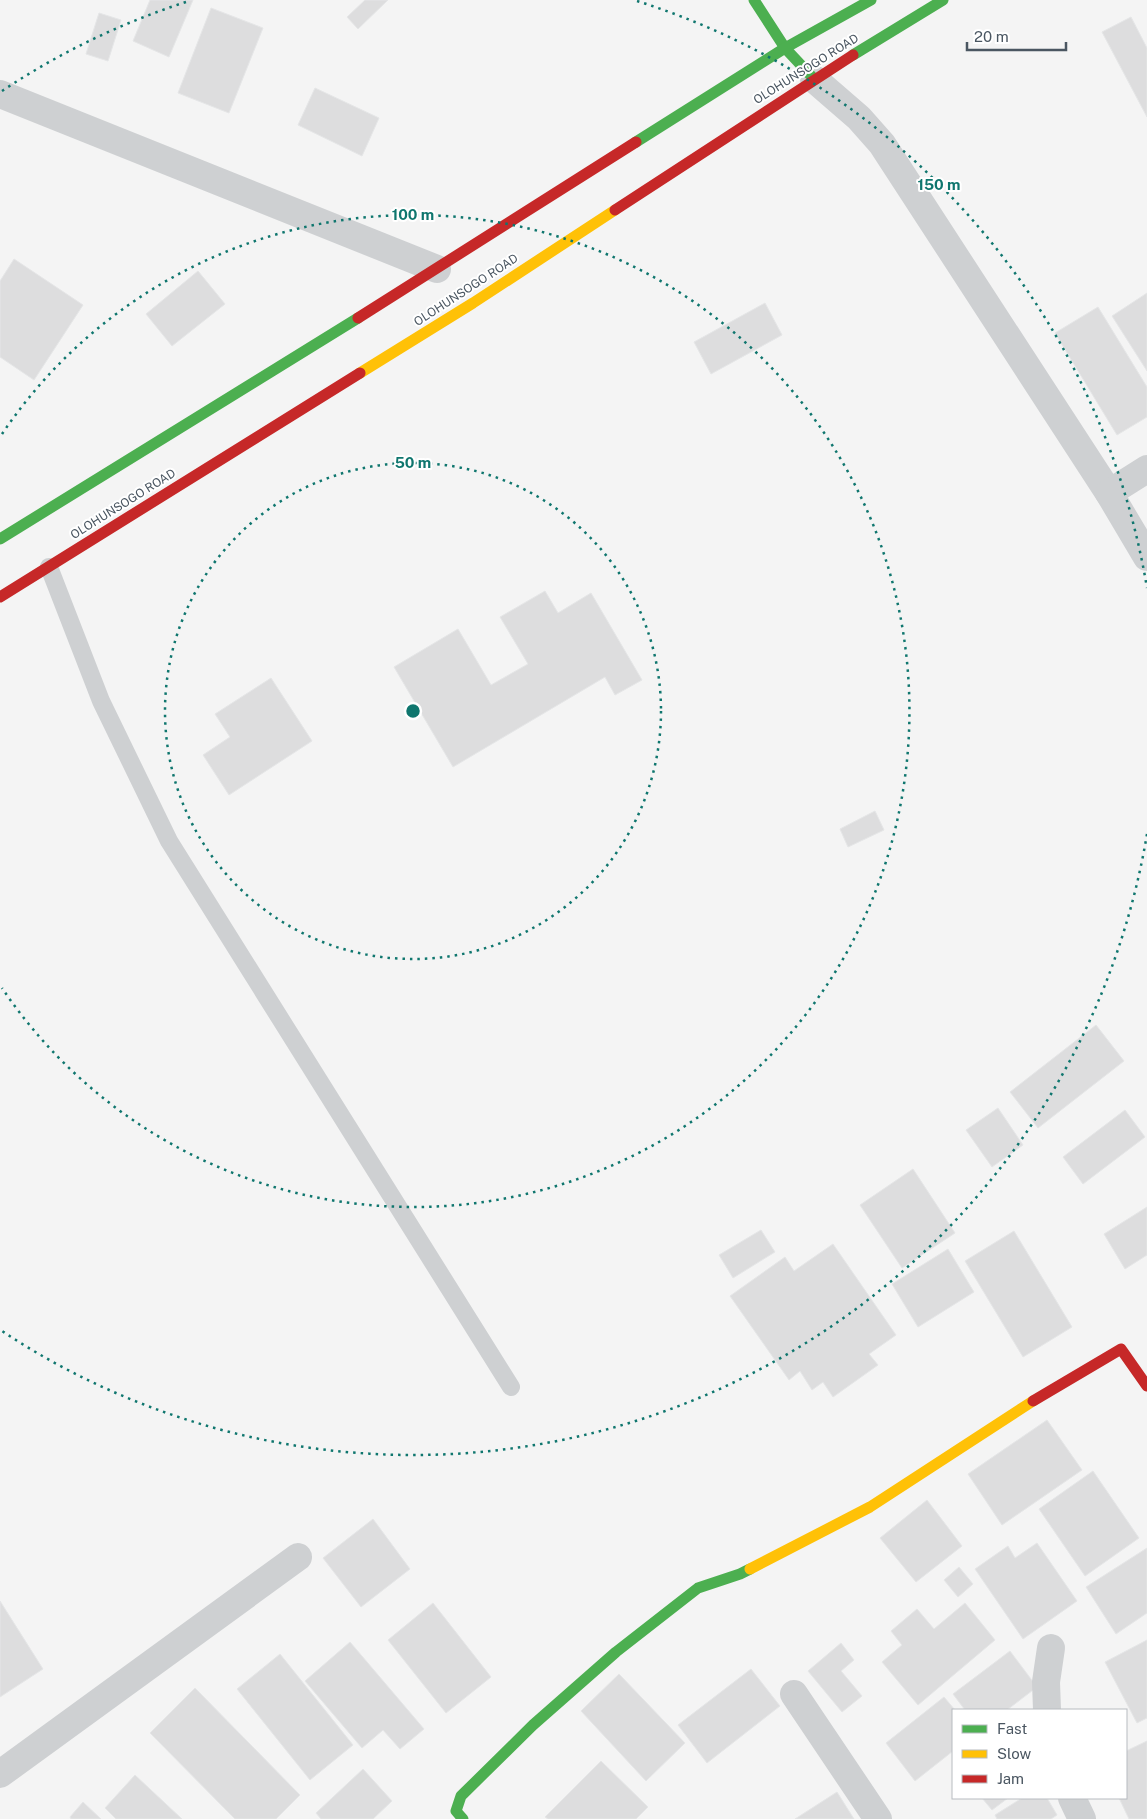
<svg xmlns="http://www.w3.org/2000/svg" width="1147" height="1819" font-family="'Public Sans',sans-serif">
	<rect width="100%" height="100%" fill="#f4f4f4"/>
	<g fill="#ddddde" stroke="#e5e6e7">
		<path d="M150,0H193L169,57L133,41Z"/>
		<path d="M365,0H388L358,29L347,17Z"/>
		<path d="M211,8L263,28L229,113L178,93Z"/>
		<path d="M99,13L121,20L108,61L86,54Z"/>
		<path d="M1131,17L1147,48V117L1102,32Z"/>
		<path d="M315,88L379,118L362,156L298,125Z"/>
		<path d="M14,259L83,305L34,380L0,357V281Z"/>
		<path d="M198,271L225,304L172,346L146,314Z"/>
		<path d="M1147,293V371L1112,316Z"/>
		<path d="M765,303L782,335L711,374L694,342Z"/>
		<path d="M1098,307L1147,387V417L1117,435L1055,333Z"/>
		<path d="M545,591L558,613L591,593L642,680L615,695L605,677L453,767L394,667L458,629L491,685L528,664L500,617Z"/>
		<path d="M271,678L312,741L229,795L203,755L230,737L215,714Z"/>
		<path d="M875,811L884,830L848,847L840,829Z"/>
		<path d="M1096,1025L1124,1061L1038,1128L1010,1092Z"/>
		<path d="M998,1108L1023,1145L992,1167L966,1130Z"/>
		<path d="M1125,1110L1145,1137L1083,1184L1063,1157Z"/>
		<path d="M913,1169L955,1233L902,1268L860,1205Z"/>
		<path d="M1147,1207V1255L1125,1269L1104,1234Z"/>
		<path d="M761,1230L775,1252L733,1278L719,1255Z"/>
		<path d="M1014,1231L1072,1327L1023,1357L965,1261Z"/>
		<path d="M833,1244L896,1335L869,1354L878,1365L833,1397L823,1382L812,1390L800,1371L789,1380L730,1296L785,1257L794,1271Z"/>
		<path d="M948,1249L974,1292L918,1327L892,1284Z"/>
		<path d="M1047,1420L1082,1470L1002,1525L968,1474Z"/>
		<path d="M1093,1471L1139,1538L1085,1576L1039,1509Z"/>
		<path d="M927,1500L962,1546L916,1582L880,1538Z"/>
		<path d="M373,1519L410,1569L361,1607L323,1558Z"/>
		<path d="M1037,1543L1077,1601L1023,1639L975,1569L1008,1546L1015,1558Z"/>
		<path d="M1147,1548V1613L1116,1634L1086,1587Z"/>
		<path d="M959,1567L973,1584L958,1597L944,1580Z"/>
		<path d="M0,1601L43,1669L0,1697Z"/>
		<path d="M433,1603L491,1677L446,1713L388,1640Z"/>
		<path d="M965,1603L995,1640L918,1705L882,1662L902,1645L891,1631L917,1609L934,1629Z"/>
		<path d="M1147,1640V1718L1137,1723L1105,1662Z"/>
		<path d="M350,1642L424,1729L400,1749L383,1730L362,1748L305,1681Z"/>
		<path d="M841,1643L854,1660L841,1671L862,1696L842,1712L808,1671Z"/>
		<path d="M1010,1651L1037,1687L1007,1710H965L953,1694Z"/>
		<path d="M280,1654L353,1745L310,1780L237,1689Z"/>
		<path d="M751,1669L780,1706L707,1763L678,1725Z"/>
		<path d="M619,1674L685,1743L646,1781L581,1711Z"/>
		<path d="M195,1688L300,1795L276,1819H235L150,1733Z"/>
		<path d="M944,1697L955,1710H953V1751L915,1781L886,1743Z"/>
		<path d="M1147,1741V1819H1129L1119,1798H1126V1751Z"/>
		<path d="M601,1761L648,1807L636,1819H548L545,1817Z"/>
		<path d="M363,1769L392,1801L373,1819H321L316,1813Z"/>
		<path d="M135,1775L182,1819H116L105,1808Z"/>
		<path d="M837,1792L854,1819H795Z"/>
		<path d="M982,1798H1008L992,1810Z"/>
		<path d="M1022,1798H1047L1057,1815L1051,1819H997L995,1815Z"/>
		<path d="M83,1802L101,1819H71L70,1817Z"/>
	</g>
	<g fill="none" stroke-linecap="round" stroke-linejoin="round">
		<path stroke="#ced0d2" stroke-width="18" d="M49,567L101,701L169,841L511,1387"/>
		<g stroke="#ced0d2" stroke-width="28">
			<path d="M814,79L859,118L882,144L1109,493L1147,557"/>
			<path d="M0,94L437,269"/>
			<path d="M1109,493L1147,469"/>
			<path d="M794,1694L878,1819"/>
			<path d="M1047,1710L1046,1682L1051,1648"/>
			<path d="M0,1774L298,1557"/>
			<path d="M1072,1798L1082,1819"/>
		</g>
		<g stroke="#4caf50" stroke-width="11">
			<path d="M754,0L785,48L814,79"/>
			<path d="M853,55L943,0"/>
			<path d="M636,142L785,48L871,0"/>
			<path d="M0,539L358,318"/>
			<path d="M463,1819L456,1811L461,1796L533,1725L616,1652L698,1588L740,1574L750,1569"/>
		</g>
		<g stroke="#ffc107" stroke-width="11">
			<path d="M360,373L473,303L615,210"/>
			<path d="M750,1569L870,1507L1033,1401"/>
		</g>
		<g stroke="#c62828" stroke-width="11">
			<path d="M615,210L853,55"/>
			<path d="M358,318L636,142"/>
			<path d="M0,597L360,373"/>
			<path d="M1033,1401L1121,1349L1147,1386"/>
		</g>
	</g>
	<g fill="none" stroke="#0f766e" stroke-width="2.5" stroke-dasharray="2.5 5">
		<circle cx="413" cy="711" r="248"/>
		<path d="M2 434A496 496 0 1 1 2 988"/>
		<path d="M1147 834A744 744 0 0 1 2 1331M2 91A744 744 0 0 1 189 1M637 1A744 744 0 0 1 1147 588"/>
	</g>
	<g text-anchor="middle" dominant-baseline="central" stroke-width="4" stroke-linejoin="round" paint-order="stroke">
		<g font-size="12" fill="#4a5661" stroke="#fff">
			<text transform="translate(806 69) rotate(-32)">OLOHUNSOGO ROAD</text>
			<text transform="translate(466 290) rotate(-33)">OLOHUNSOGO ROAD</text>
			<text transform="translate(123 504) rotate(-32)">OLOHUNSOGO ROAD</text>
		</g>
	</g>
	<circle cx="413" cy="711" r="8" fill="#0f766e" stroke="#fff" stroke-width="2.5"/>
	<g font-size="15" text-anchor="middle" font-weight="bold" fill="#0f766e" stroke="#fff" stroke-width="4" stroke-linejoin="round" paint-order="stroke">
		<text x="939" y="190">150 m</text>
		<text x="413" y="220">100 m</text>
		<text x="413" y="468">50 m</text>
	</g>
	<rect x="952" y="1709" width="175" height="90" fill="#ffffff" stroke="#b7bbc0"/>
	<rect x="962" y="1725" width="25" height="8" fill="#4caf50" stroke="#b7bbc0"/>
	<text x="997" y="1734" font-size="15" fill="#4a5661">Fast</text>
	<rect x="962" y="1750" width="25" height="8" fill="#ffc107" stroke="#b7bbc0"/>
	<text x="997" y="1759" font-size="15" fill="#4a5661">Slow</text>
	<rect x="962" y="1775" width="25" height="8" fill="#c62828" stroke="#b7bbc0"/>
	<text x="997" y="1784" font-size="15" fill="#4a5661">Jam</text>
	<path d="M967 42v8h99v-8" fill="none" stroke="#4a5661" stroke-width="2.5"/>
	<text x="974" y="42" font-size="15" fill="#4a5661" stroke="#ffffff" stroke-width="4" paint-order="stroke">20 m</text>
</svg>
